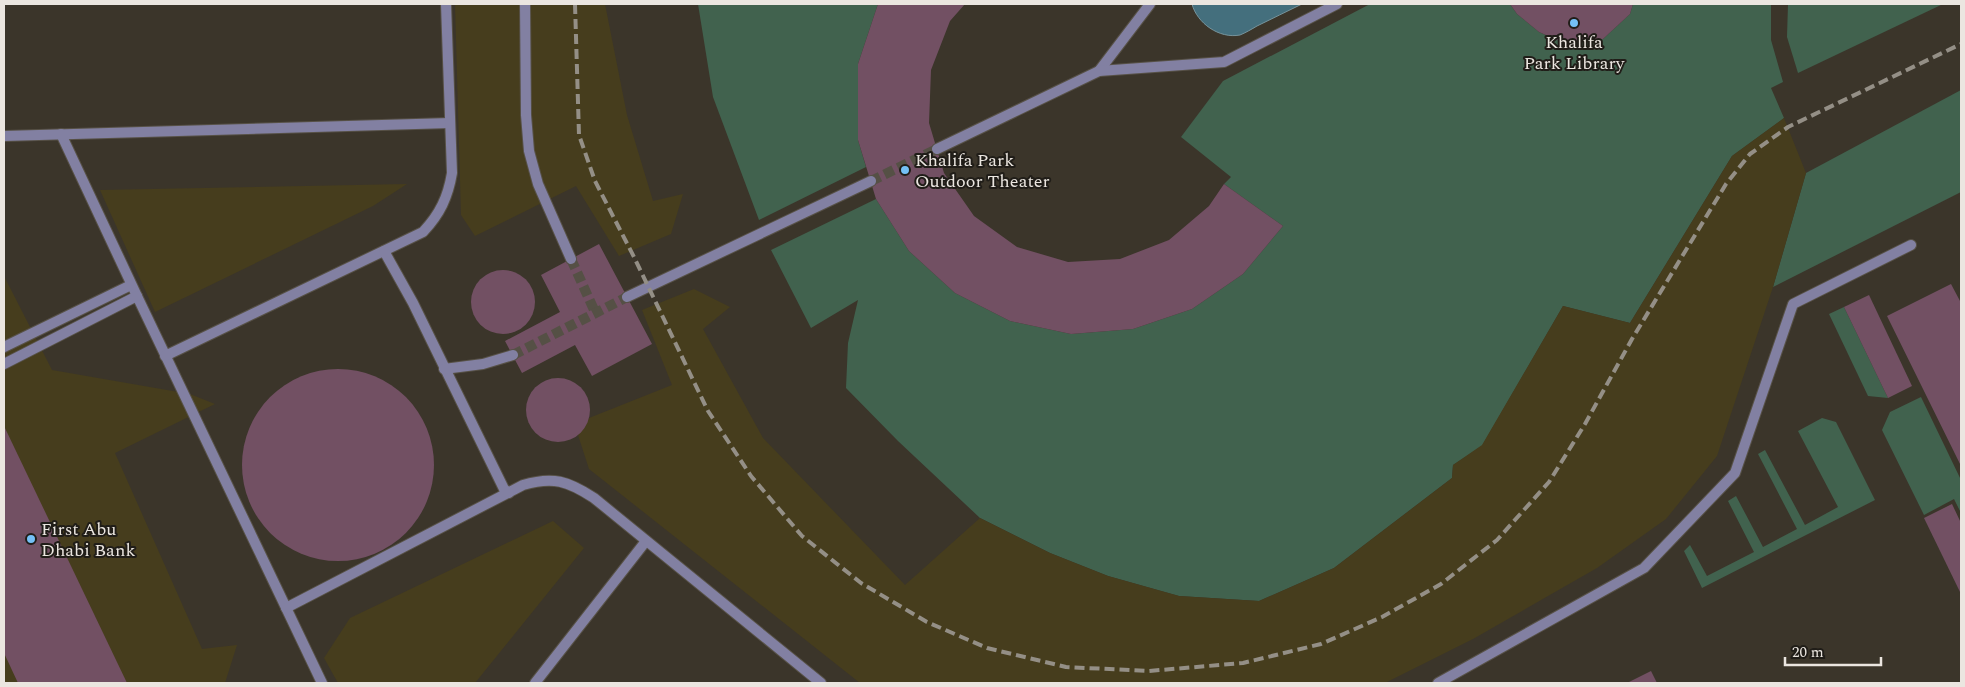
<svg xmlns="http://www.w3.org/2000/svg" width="1965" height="687" font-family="Spectral,serif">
	<rect width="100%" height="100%" fill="#3b352a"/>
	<g fill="#41624e">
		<path d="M698,4H878L858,64V140L866,167L759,220L713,97Z"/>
		<path d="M1370,4H1510L1517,14L1539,32L1564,43L1603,39L1630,14L1633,4H1771V40L1783,82L1771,88L1784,118L1732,156L1630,323L1563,306L1482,446L1453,465L1452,478L1334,568L1259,601L1179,596L1108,576L1050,553L980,518L898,441L846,388L848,343L858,300L811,328L771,250L876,199L909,251L955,293L1010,321L1071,334L1133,329L1192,309L1243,274L1283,226L1224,184L1231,177L1181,137L1223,81Z"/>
		<path d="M1788,4H1943L1798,73L1787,37Z"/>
		<path d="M1961,90V192L1773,287L1806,173Z"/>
		<path d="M1844,307L1888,398L1868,396L1829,314Z"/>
		<path d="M1921,397L1961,480V513L1954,499L1924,515L1882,430L1890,412Z"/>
		<path d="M1822,418L1836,422L1875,500L1702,588L1684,551L1690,545L1707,576L1754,552L1728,501L1736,496L1763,547L1797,529L1758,454L1765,450L1805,525L1838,507L1798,431Z"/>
	</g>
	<g fill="#463d1d">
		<path d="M455,4H605L627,115L653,201L683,194L671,234L619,256L576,186L475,236L461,215Z"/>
		<path d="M1784,118L1806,173L1773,287L1717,456L1666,519L1597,568L1473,639L1385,683H860L589,469L578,435L585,427L589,418L672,385L642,310L694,289L730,307L703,329L763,438L905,585L980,518L1050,553L1108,576L1179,596L1259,601L1334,568L1452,478L1453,465L1482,445L1563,306L1630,323L1732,156Z"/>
		<path d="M407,184L373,206L155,312L100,190Z"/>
		<path d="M4,276L52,370L190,394L215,404L115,453L202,649L237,645L225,683H4Z"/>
		<path d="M553,521L584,548L475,683H338L324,658L350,618Z"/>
	</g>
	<path fill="#446f7d" stroke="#76939b" d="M1192,4H1302C1287,11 1272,19 1257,26C1252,29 1245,33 1240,35C1219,39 1197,23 1192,4Z"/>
	<g fill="#725063">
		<path d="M878,4H965L950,21L931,70L929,123L944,173L974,216L1017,247L1068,262L1120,259L1169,240L1209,206L1224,184L1283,226L1243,274L1192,309L1133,329L1071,334L1010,321L955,293L909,251L876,199L858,140V64Z"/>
		<path d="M1510,4H1633L1630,14L1603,39L1564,43L1539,32L1517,14Z"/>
		<path d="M599,244L652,344L592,376L575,345L522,373L505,341L560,312L541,275Z"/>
		<circle cx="503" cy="302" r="32"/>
		<path d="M1951,284L1960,301L1961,300V466L1887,316Z"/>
		<path d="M1869,295L1912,386L1888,398L1844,307Z"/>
		<circle cx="338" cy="465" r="96"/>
		<circle cx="558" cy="410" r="32"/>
		<path d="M4,426L127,683H18L4,653Z"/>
		<path d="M1952,504L1961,523V594L1924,518Z"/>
		<path d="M1651,671L1657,683H1627Z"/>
	</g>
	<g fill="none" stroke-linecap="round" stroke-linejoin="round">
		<g stroke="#555045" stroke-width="10" stroke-dasharray="10 5" stroke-linecap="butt">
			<path d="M871,181L937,149"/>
			<path d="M571,259L595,312"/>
			<path d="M513,355L627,297"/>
		</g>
		<defs>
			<g id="lane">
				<path d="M61,134L137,296L322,683"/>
				<path d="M4,136L450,123"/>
				<path d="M4,347L131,285"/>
				<path d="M165,356L423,232C440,214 448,197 452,173L446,4"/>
				<path d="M4,364L137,296"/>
				<path d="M286,608L523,485C553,476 568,481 594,498L821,683"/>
				<path d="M535,683L646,541"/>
				<path d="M1438,683L1644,568L1735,473L1793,304L1911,245"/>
			</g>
			<g id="street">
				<path d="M525,4L526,115L529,151L538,184L571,259"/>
				<path d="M1099,71L1150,4"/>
				<path d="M937,149L1099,71L1224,62L1337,4"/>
				<path d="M384,251L413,303L504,489L509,493"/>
				<path d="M627,297L871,181"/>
				<path d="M444,369L483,364L513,355"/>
			</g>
		</defs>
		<use href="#lane" stroke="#575147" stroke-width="12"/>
		<use href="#street" stroke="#575147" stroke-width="12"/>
		<use href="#lane" stroke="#8280a2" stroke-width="10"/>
		<use href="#street" stroke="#8280a2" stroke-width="10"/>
		<path stroke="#948f86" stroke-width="4" stroke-dasharray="10 5" stroke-linecap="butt" d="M575,4L579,135L595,181L634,257L708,411L751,476L802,536L861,583L927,622L987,648L1066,667L1149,671L1243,663L1321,644L1382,617L1441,584L1497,540L1549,482L1585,424L1632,339L1726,184L1750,154L1788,127L1961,44"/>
	</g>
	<g fill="#74c0f6" stroke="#201d18" stroke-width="2">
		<circle cx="1574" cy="23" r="5"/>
		<circle cx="905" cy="170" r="5"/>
		<circle cx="31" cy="539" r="5"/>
	</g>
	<g text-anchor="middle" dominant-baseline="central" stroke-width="4" stroke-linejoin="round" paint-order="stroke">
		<g font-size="18" fill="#ebe6e0" stroke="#201d18" text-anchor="start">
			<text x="1574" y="42" text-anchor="middle">Khalifa<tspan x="1574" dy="21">Park Library</tspan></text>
			<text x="915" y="160">Khalifa Park<tspan x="915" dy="21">Outdoor Theater</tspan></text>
			<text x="41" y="529">First Abu<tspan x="41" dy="21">Dhabi Bank</tspan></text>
		</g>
	</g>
	<rect width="1965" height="687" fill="none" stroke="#ebe6e0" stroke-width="10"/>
	<path d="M1785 657v8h96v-8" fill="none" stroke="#ebe6e0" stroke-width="2.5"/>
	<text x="1792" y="657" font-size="15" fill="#ebe6e0" stroke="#201d18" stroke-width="4" paint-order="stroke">20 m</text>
</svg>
